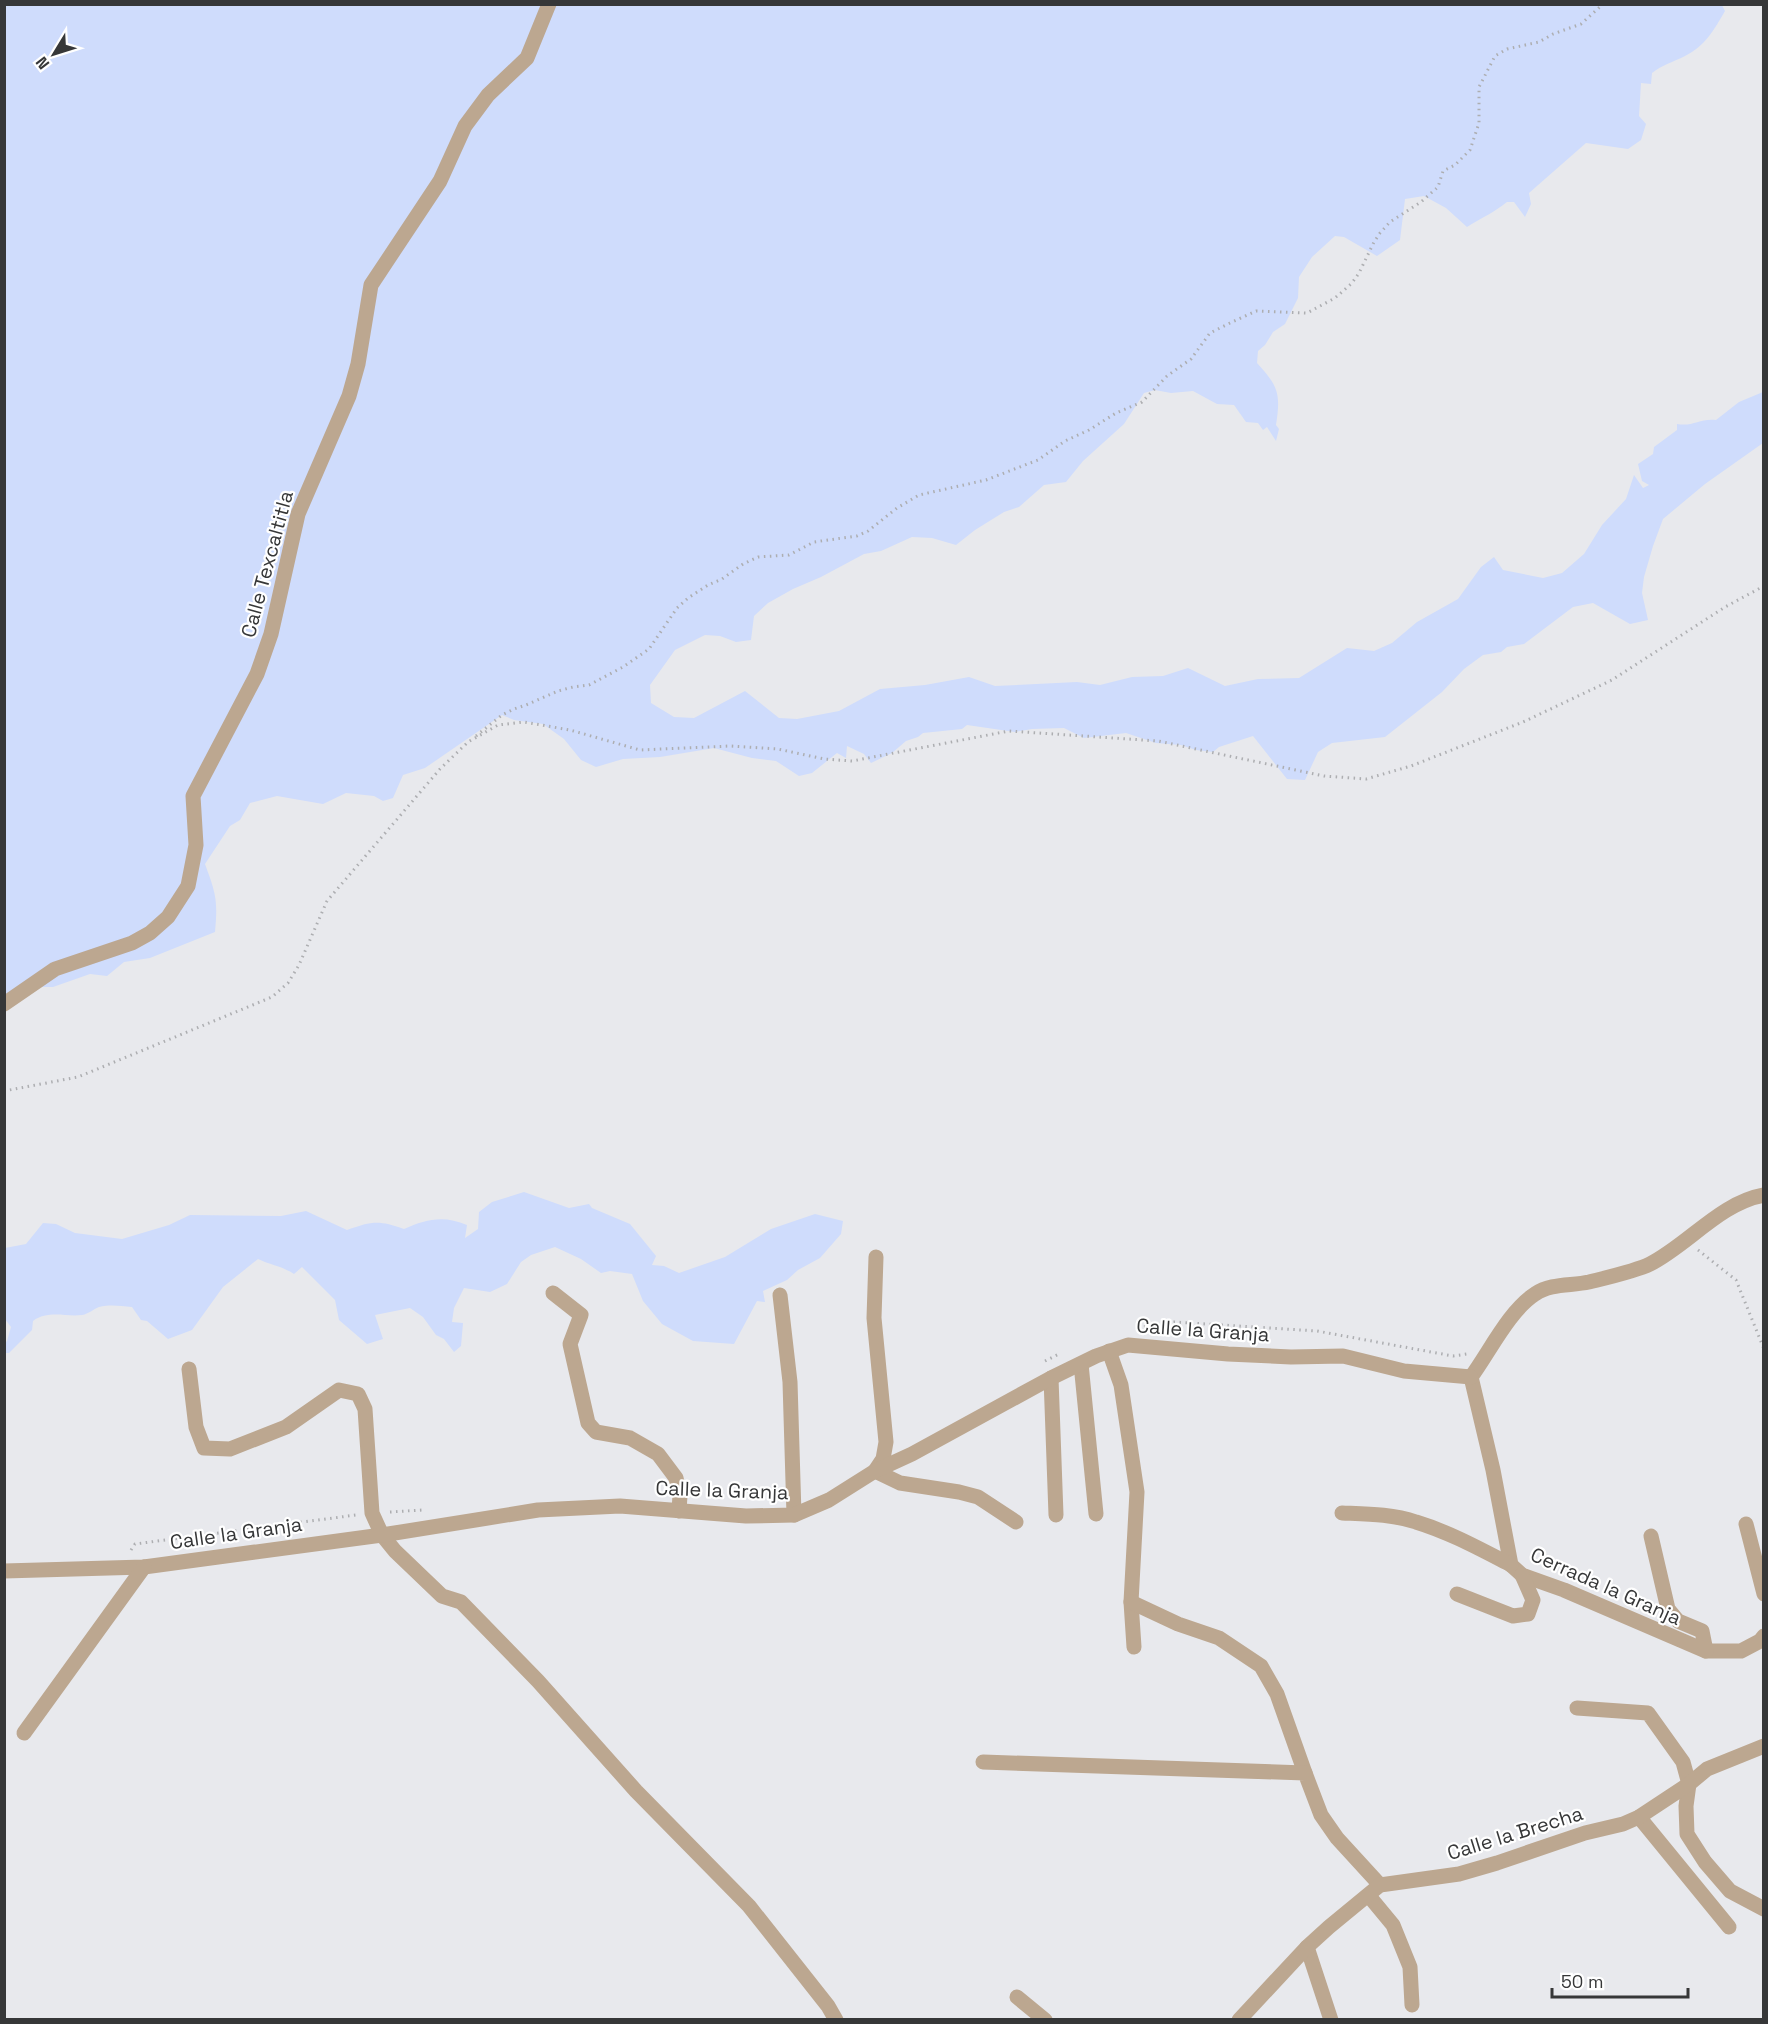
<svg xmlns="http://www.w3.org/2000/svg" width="1768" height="2024" font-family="'Space Grotesk',sans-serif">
	<rect width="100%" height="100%" fill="#e8e9ed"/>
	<g fill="#cfdcfc">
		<path d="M5,5H1722L1725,11C1714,30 1705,46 1685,56C1673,62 1662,65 1652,73L1651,84L1641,83L1639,116L1646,124L1641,140L1628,149L1586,143L1529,193L1531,204L1525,217L1514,202H1507C1495,212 1481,218 1467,227L1446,208L1424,196L1405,199L1400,240L1377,256L1344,237L1335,236L1312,257L1299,277L1298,298L1285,324L1273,332L1265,345L1258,351L1257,363C1278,386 1281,393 1276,425L1279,429L1276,441L1267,427L1263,430L1258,423L1246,422L1234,405L1217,404L1193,391L1171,393L1155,390L1144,393L1124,424L1083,461L1066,482L1044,485L1019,507L1004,512L975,530L956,545L932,538L912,537L881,551L864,554L821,577L793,589L768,603L754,616L751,640L736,642L720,636L705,635L675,650L650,685L651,703L674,717L694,718L745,691L779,718L797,719L839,711L880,689L925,685L969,677L995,686L1077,682L1100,685L1132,677L1163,676L1188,668L1225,686L1258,679L1299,678L1347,648L1374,651L1392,643L1417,622L1458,599L1481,567L1494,557L1503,570L1543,578L1562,573L1584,554L1602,525L1626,499L1634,475L1643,488L1649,485L1642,481L1638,464L1653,454L1654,447L1677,430V424C1693,427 1700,418 1716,420L1739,402L1763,392V443L1705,484L1663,519L1653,546L1644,577L1642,593L1648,620L1630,624L1593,603L1573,607L1524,644L1507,647L1501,652L1483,655L1464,669L1442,692L1385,737L1332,743L1318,752L1305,780L1287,779L1253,736L1219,747L1213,752L1196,750L1181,745L1156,743L1126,733L1084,738L1064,728L1032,729L1015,732L967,725L962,729L923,733L918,737L906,741L892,753L871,763L864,754L847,746L846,758L837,753L812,773L799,776L776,761L752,758L714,748L660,757L623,759L596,767L581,760L564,739L543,724L514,720L502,715L425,768L403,775L393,798L383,801L374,796L346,793L323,804L277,796L250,803L240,820L230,826L205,864C216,894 218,900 215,932L150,958L124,962L107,976L90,974L53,987H26L5,1004Z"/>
		<path d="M524,1192L569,1208L589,1204L592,1208L630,1224L656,1256L652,1265L664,1266L679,1273L725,1257L771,1229L815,1214L843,1221L841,1234L820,1258L798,1270L787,1280L763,1291L765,1302L757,1301L734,1344L693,1341L662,1324L643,1301L632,1274L610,1271L601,1273L581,1259L555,1247L531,1255L521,1262L507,1284L490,1292L464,1288L454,1308L452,1322L463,1323L461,1346L454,1352L444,1339L436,1335L423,1317L410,1308L375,1315L383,1339L367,1344L339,1320L335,1300L302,1267L294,1274C282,1266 270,1265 258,1259L223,1287L192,1330L168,1339L147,1321L141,1320L132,1307C120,1306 111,1304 99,1307C93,1309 89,1314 82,1315C65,1317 48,1310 33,1321L32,1330L9,1353H5V1343L7,1341L11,1327L5,1319V1248L26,1244L43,1223L56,1224L75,1233L122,1239L169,1225L190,1215L281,1216L306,1211L347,1230C372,1221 379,1220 404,1229C426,1219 444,1215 467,1225L465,1238L478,1229L479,1212L492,1202Z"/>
	</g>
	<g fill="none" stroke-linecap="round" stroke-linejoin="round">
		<g stroke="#adaeb1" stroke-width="3" stroke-dasharray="1.5 4.5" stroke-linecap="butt">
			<path d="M476,736L502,715L514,709L526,705L558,691L573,687L589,685L623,667L649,649L677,608L688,598L708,585L722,579L743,564L758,557L789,555L814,542L857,536L868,531L897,508L919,495L986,480L1038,460L1065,441L1089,430L1116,413L1142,402L1167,376L1191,359L1210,333L1230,323L1256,311L1307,313L1335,298L1352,283L1359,273L1374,242L1380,233L1390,222L1421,202L1438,187L1443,171L1455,165L1470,150L1479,123V87L1495,56L1507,49L1539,42L1553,34L1581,24L1603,4"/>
			<path d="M4,1091L78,1077L272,997L288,983L299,965L327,901L440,769L468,742L498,725L524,722L570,730L640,750L730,746L778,749L824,759L852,761L1009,731L1158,741L1324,776L1366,779L1411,766L1523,722L1612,680L1725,607L1764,586"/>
			<path d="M1698,1250L1736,1280L1764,1349"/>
			<path d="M1138,1328L1174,1322L1317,1331L1453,1356L1467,1354"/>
			<path d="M1045,1361L1061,1353"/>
			<path d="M390,1512L422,1510"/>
			<path d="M131,1550L135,1544L356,1515"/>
		</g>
		<g stroke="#bca790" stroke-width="15">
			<path d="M4,1004L55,969L132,943L150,933L168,917L188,886L196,845L193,796L257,674L271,634L298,514L349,396L358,364L371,285L440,181L465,126L488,95L527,58L549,4"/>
			<path d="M876,1257L874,1318L886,1442L883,1459L875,1471L900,1483L959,1492L978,1497L1016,1522"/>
			<path d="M553,1293L581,1315L570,1344L588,1423L596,1432L630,1438L658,1454L676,1478L680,1495L679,1511"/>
			<path d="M780,1295L790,1382L794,1515"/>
			<path d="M1109,1351L1121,1385L1137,1492L1131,1602L1134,1647"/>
			<path d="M1081,1364L1096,1514"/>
			<path d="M189,1369L196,1427L204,1448L230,1449L286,1427L339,1390L358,1394L365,1409L372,1513L382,1535L395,1551L442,1596L461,1602L538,1681L636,1791L749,1906L828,2006L836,2020"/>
			<path d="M1471,1377L1493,1470L1511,1565L1522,1575L1564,1590L1706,1651H1741L1760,1641L1764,1636"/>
			<path d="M1471,1377C1490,1351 1509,1311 1535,1294C1551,1283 1571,1286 1589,1282C1605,1278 1636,1271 1650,1264C1689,1244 1720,1203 1764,1195"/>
			<path d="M1051,1378L1056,1515"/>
			<path d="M1342,1513C1367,1514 1392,1514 1416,1522C1449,1532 1480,1549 1511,1565"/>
			<path d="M1746,1524L1764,1594"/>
			<path d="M1651,1536L1668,1609L1678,1621L1702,1631L1706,1651"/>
			<path d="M4,1571L144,1567L382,1535L538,1510L620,1506L746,1516L794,1515L829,1500L875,1471L912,1454L1051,1378L1096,1356L1128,1345L1228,1354L1291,1357L1343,1356L1404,1371L1471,1377"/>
			<path d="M1457,1594L1513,1616L1528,1614L1533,1600L1522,1575"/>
			<path d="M1131,1602L1178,1624L1219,1638L1261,1666L1277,1694L1305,1773"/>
			<path d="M1577,1708L1648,1713L1683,1762L1689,1784L1686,1806L1687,1834L1705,1862L1730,1891L1764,1909"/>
			<path d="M24,1733L144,1567"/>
			<path d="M983,1762L1305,1773L1321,1815L1337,1838L1380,1885"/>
			<path d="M1639,1817L1729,1927"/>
			<path d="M1369,1896L1393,1925L1410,1967L1412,2005"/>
			<path d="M1307,1947L1331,2020"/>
			<path d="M1017,1997L1045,2020"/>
			<path d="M1239,2020L1307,1947L1329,1927L1380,1885L1459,1874L1497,1863L1585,1833L1623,1824L1639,1817L1689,1784L1707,1769L1764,1746"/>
		</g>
	</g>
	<g text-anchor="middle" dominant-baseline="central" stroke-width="4.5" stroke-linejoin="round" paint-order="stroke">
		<g font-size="20" fill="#363738" stroke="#fff">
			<text transform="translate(267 564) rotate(-75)">Calle Texcaltitla</text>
			<text transform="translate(1203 1330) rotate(4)">Calle la Granja</text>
			<text transform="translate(722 1490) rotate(2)">Calle la Granja</text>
			<text transform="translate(236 1533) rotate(-8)">Calle la Granja</text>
			<text transform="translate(1606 1586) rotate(24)">Cerrada la Granja</text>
			<text transform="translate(1515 1833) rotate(-17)">Calle la Brecha</text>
		</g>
	</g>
	<rect width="1768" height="2024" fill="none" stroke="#363738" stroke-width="12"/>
	<g transform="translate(54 54) rotate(232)" stroke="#ffffff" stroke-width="4.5" paint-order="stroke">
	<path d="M0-4.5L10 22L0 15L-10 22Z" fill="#363738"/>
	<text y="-9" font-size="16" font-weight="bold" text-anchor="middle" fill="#363738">N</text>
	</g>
	<path d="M1552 1988v9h136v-9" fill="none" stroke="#363738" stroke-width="3"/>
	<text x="1561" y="1988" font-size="18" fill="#363738" stroke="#ffffff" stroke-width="4.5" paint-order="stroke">50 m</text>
</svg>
